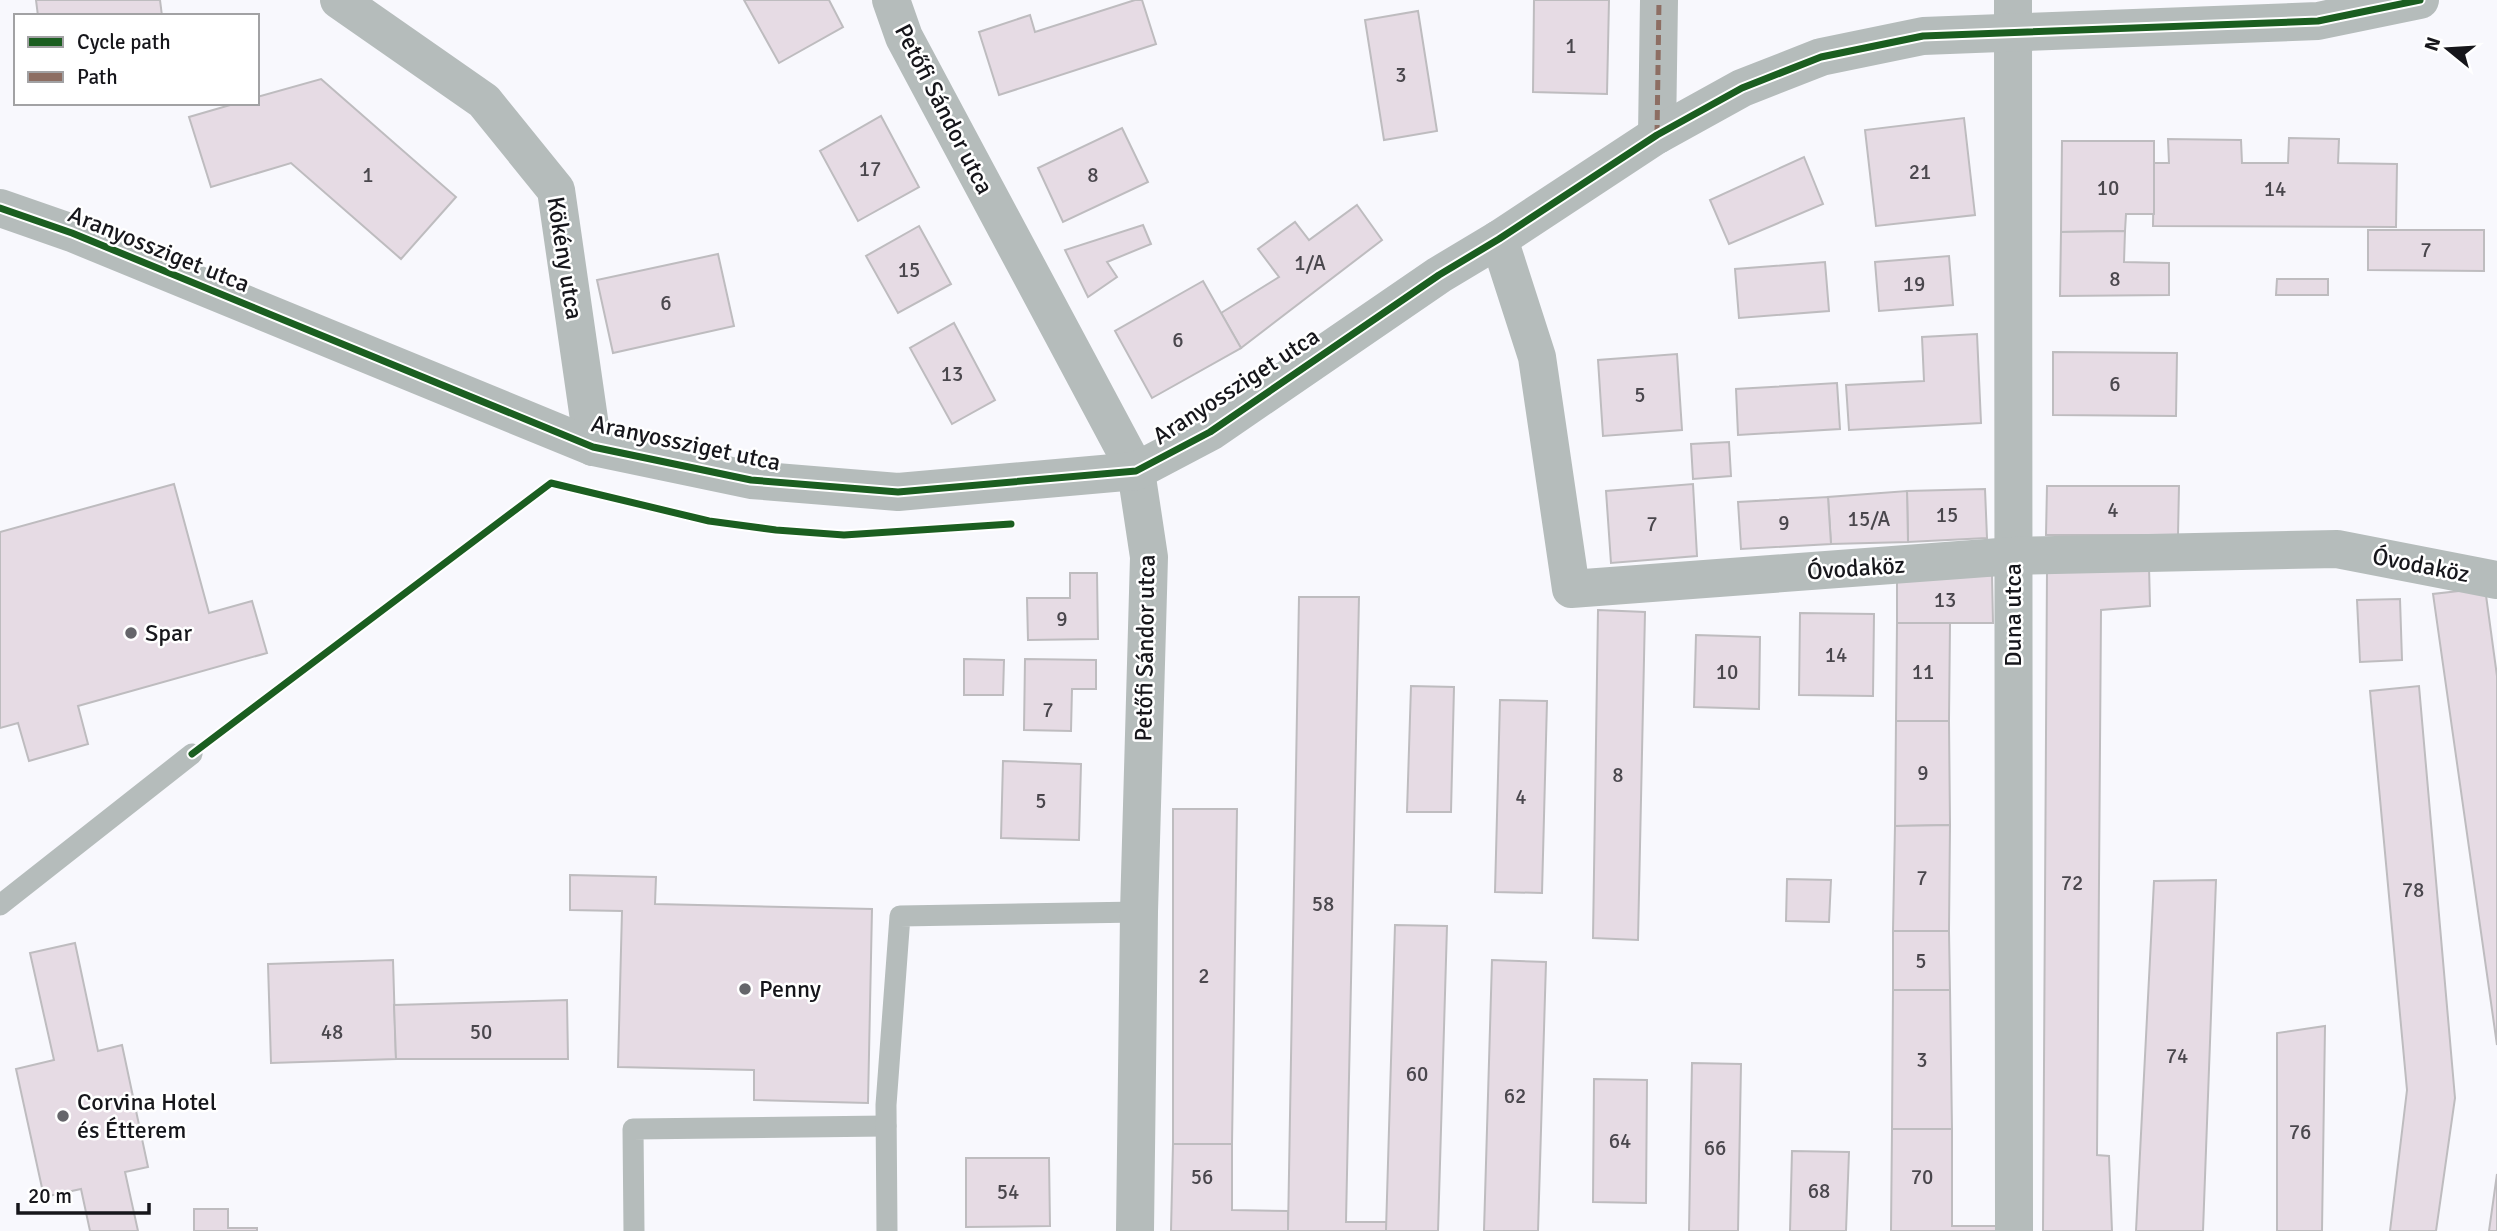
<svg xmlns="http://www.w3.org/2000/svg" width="2497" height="1231" font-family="Signika,sans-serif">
	<rect width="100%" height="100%" fill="#f8f8fd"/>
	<g fill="#e6dbe4" stroke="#bebcbf" stroke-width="2">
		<path d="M36,0H160L162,16H38Z"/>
		<path d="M744,0H829L843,27L779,63Z"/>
		<path d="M1135,0H1142L1156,44L999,95L979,32L1030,15L1035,32Z"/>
		<path d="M1534,0H1609L1607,94L1533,92Z"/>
		<path d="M1418,11L1437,131L1384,140L1365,20Z"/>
		<path d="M321,79L456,197L401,259L291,163L211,187L189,117L237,103H257V97Z"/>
		<path d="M881,116L919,187L858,221L820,151Z"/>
		<path d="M1964,118L1975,215L1876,226L1865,130Z"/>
		<path d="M1122,128L1148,182L1063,222L1038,168Z"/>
		<path d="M2289,138L2339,139L2338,163L2397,164L2396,227L2153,226L2154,163H2169L2168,139L2241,140L2242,163H2288Z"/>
		<path d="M2062,141H2154V214H2126L2125,231L2061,232Z"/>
		<path d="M1804,157L1823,204L1729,244L1710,200Z"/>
		<path d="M1357,205L1382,240L1241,348L1221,313L1279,277L1258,249L1295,222L1309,240Z"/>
		<path d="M1143,225L1151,244L1107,262L1117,277L1088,297L1065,250Z"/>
		<path d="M919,226L951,284L898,313L866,256Z"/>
		<path d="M2368,230H2484V271L2368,270Z"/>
		<path d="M2125,231L2124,262L2169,263V295L2060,296L2061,232Z"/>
		<path d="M718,254L734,326L613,353L597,280Z"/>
		<path d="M1949,256L1953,305L1879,311L1875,262Z"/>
		<path d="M1825,262L1829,311L1739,318L1735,269Z"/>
		<path d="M2277,279H2328V295H2276Z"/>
		<path d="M1203,281L1241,348L1152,398L1115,331Z"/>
		<path d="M954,323L995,400L952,424L910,348Z"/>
		<path d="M1977,334L1981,423L1849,430L1846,385L1924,381L1922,337Z"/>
		<path d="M2053,352L2177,353L2176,416L2053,415Z"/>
		<path d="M1677,354L1682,430L1603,436L1598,360Z"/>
		<path d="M1837,383L1840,429L1738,435L1736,389Z"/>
		<path d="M1729,442L1731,476L1693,479L1691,444Z"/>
		<path d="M174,484L209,613L252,601L267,653L78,706L88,744L29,761L18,723L0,728V532Z"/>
		<path d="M1693,484L1697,556L1611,563L1606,491Z"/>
		<path d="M2047,486H2179L2178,535H2046Z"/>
		<path d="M1985,489L1987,538L1908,542L1907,491Z"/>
		<path d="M1907,491L1908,542L1831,544L1828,497Z"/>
		<path d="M1828,497L1831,544L1741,549L1738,502Z"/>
		<path d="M2149,566L2150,606L2101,610L2097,1155L2109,1156L2112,1231H2043L2047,570Z"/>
		<path d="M1070,573H1097L1098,639L1028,640L1027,598H1070Z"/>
		<path d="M1992,575L1993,623H1897V576Z"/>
		<path d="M2485,588L2497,676V1045L2433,594Z"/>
		<path d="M1299,597H1359L1346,1222H1387L1386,1231H1288Z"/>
		<path d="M2400,599L2402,660L2360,662L2357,600Z"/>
		<path d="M1598,610L1645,612L1638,940L1593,938Z"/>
		<path d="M1800,613L1874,614L1873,696L1799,695Z"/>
		<path d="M1897,623H1950L1949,721H1896Z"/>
		<path d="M1696,635L1760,637L1759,709L1694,707Z"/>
		<path d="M964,659L1004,660L1003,695H964Z"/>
		<path d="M1025,659L1096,660V689H1072L1071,731L1024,730Z"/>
		<path d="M1411,686L1454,687L1451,812H1407Z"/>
		<path d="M2419,686L2455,1098L2436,1231H2390L2407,1090L2370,691Z"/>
		<path d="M1500,700L1547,701L1542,893L1495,892Z"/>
		<path d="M1896,721H1949L1950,825L1895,826Z"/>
		<path d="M1003,761L1081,764L1079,840L1001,838Z"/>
		<path d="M1173,809H1237L1232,1144H1173Z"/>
		<path d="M1950,825L1949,931H1893L1895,826Z"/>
		<path d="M570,875L656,877L655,904L872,909L868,1103L754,1100V1070L618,1067L622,911L570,910Z"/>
		<path d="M1787,879L1831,880L1829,922L1786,921Z"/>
		<path d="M2216,880L2203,1231H2136L2154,881Z"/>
		<path d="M1395,925L1447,926L1438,1231H1386Z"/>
		<path d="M1893,931H1949L1950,990H1893Z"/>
		<path d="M75,943L98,1051L122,1045L148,1167L125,1172L138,1231H90L81,1189L44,1197L16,1069L54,1060L30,953Z"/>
		<path d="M393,960L396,1059L271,1063L268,964Z"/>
		<path d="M1492,960L1546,962L1538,1231H1484Z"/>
		<path d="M1893,990H1950L1952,1129H1892Z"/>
		<path d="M567,1000L568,1059H396L394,1005Z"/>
		<path d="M2325,1026L2322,1231H2277V1033Z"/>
		<path d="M1692,1063L1741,1064L1738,1231H1689Z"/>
		<path d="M1594,1079L1647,1080L1646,1203L1593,1202Z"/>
		<path d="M1892,1129H1952V1226H1998V1231H1891Z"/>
		<path d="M1173,1144H1232V1210L1288,1211V1231H1171Z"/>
		<path d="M1792,1151L1849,1152L1846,1231H1790Z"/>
		<path d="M966,1158H1049L1050,1226L966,1227Z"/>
		<path d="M2497,1174V1231H2489Z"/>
		<path d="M194,1209H228V1228H257V1231H194Z"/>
	</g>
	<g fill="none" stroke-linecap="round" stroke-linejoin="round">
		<g stroke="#b5bcbb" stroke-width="21">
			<path d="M0,905L192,754"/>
			<path d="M634,1231L633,1129L886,1126"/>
			<path d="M887,1231L886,1105L900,916L1139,912"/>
		</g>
		<g stroke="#b5bcbb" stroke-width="38">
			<path d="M339,0L484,101L556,190L593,447"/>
			<path d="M891,0L904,37L1136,471L1149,557L1139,912L1135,1231"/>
			<path d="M2013,0L2014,1231"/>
			<path d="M1657,135L1659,0"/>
			<path d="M0,208L72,233L593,447L751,480L898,492L1136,471L1210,432L1439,275L1499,239L1657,135L1742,88L1821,57L1923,36L2318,21L2420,0"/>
			<path d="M1499,239L1537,357L1571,589L2013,556L2337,549L2497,580"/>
		</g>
		<path stroke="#8d6e63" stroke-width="5" stroke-dasharray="10 5" stroke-linecap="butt" d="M1657,135L1659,0"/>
		<defs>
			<g id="cycleway">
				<path d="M0,208L72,233L593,447L751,480L898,492L1136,471L1210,432L1439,275L1499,239L1657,135L1742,88L1821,57L1923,36L2318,21L2420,0"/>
				<path d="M192,754L551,483L709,521L776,530L844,535L1011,524"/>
			</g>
		</defs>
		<use href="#cycleway" stroke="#fff" stroke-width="11"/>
		<use href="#cycleway" stroke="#1b5e20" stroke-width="7"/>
	</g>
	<g fill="#65656a" stroke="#fff" stroke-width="2.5">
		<circle cx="131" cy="633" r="7"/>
		<circle cx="745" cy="989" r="7"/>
		<circle cx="63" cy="1116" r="7"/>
	</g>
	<g text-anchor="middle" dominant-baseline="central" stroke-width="5" stroke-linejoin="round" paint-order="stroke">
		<g font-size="21" fill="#4a474d">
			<text x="1571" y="46">1</text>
			<text x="1401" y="75">3</text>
			<text x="870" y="169">17</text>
			<text x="1920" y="172">21</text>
			<text x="368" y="175">1</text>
			<text x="1093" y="175">8</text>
			<text x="2108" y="188">10</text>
			<text x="2275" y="189">14</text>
			<text x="2426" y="250">7</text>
			<text x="1310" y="263">1/A</text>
			<text x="909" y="270">15</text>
			<text x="2115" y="279">8</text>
			<text x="1914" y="284">19</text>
			<text x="666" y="303">6</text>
			<text x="1178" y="340">6</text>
			<text x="952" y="374">13</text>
			<text x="2115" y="384">6</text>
			<text x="1640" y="395">5</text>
			<text x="2113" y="510">4</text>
			<text x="1947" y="515">15</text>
			<text x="1869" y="519">15/A</text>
			<text x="1784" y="523">9</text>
			<text x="1652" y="524">7</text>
			<text x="1945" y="600">13</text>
			<text x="1062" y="619">9</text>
			<text x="1836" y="655">14</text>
			<text x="1727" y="672">10</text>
			<text x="1923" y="672">11</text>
			<text x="1048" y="710">7</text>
			<text x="1923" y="773">9</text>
			<text x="1618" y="775">8</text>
			<text x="1521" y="797">4</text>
			<text x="1041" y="801">5</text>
			<text x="1922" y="878">7</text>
			<text x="2072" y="883">72</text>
			<text x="2413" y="890">78</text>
			<text x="1323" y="904">58</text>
			<text x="1921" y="961">5</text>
			<text x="1204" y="976">2</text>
			<text x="332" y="1032">48</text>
			<text x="481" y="1032">50</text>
			<text x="2177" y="1056">74</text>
			<text x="1922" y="1060">3</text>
			<text x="1417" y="1074">60</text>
			<text x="1515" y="1096">62</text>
			<text x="2300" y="1132">76</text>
			<text x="1620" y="1141">64</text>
			<text x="1715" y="1148">66</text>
			<text x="1202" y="1177">56</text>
			<text x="1922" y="1177">70</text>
			<text x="1819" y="1191">68</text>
			<text x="1008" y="1192">54</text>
		</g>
		<g font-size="24" fill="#16161b" stroke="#fff">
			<text transform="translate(944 109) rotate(63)">Petőfi Sándor utca</text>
			<text transform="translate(159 249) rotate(22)">Aranyossziget utca</text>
			<text transform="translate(565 258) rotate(81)">Kökény utca</text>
			<text transform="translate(1236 386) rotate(-33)">Aranyossziget utca</text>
			<text transform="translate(686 443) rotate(12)">Aranyossziget utca</text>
			<text transform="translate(2421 565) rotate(11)">Óvodaköz</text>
			<text transform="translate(1856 568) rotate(-4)">Óvodaköz</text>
			<text transform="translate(2013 615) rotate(-90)">Duna utca</text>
			<text transform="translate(1145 648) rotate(-89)">Petőfi Sándor utca</text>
		</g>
		<g font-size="24" fill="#16161b" stroke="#fff" text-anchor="start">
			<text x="145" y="633">Spar</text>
			<text x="759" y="989">Penny</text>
			<text x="77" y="1102">Corvina Hotel<tspan x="77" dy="28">és Étterem</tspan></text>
		</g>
	</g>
	<rect x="14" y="14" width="245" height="91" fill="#ffffff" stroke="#a2a2a4" stroke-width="2"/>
	<rect x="28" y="37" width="35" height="10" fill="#1b5e20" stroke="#a2a2a4" stroke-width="2"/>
	<text x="77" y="49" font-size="21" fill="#16161b">Cycle path</text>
	<rect x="28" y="72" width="35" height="10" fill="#8d6e63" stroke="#a2a2a4" stroke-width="2"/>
	<text x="77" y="84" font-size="21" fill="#16161b">Path</text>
	<g transform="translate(2448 49) rotate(288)" stroke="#ffffff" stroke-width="5" paint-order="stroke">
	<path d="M0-5L12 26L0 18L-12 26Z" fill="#16161b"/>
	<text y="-10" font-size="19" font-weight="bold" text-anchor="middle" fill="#16161b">N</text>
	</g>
	<path d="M18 1203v10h131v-10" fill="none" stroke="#16161b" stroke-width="3.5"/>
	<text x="28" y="1203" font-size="21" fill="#16161b" stroke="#ffffff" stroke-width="5" paint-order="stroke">20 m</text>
</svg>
